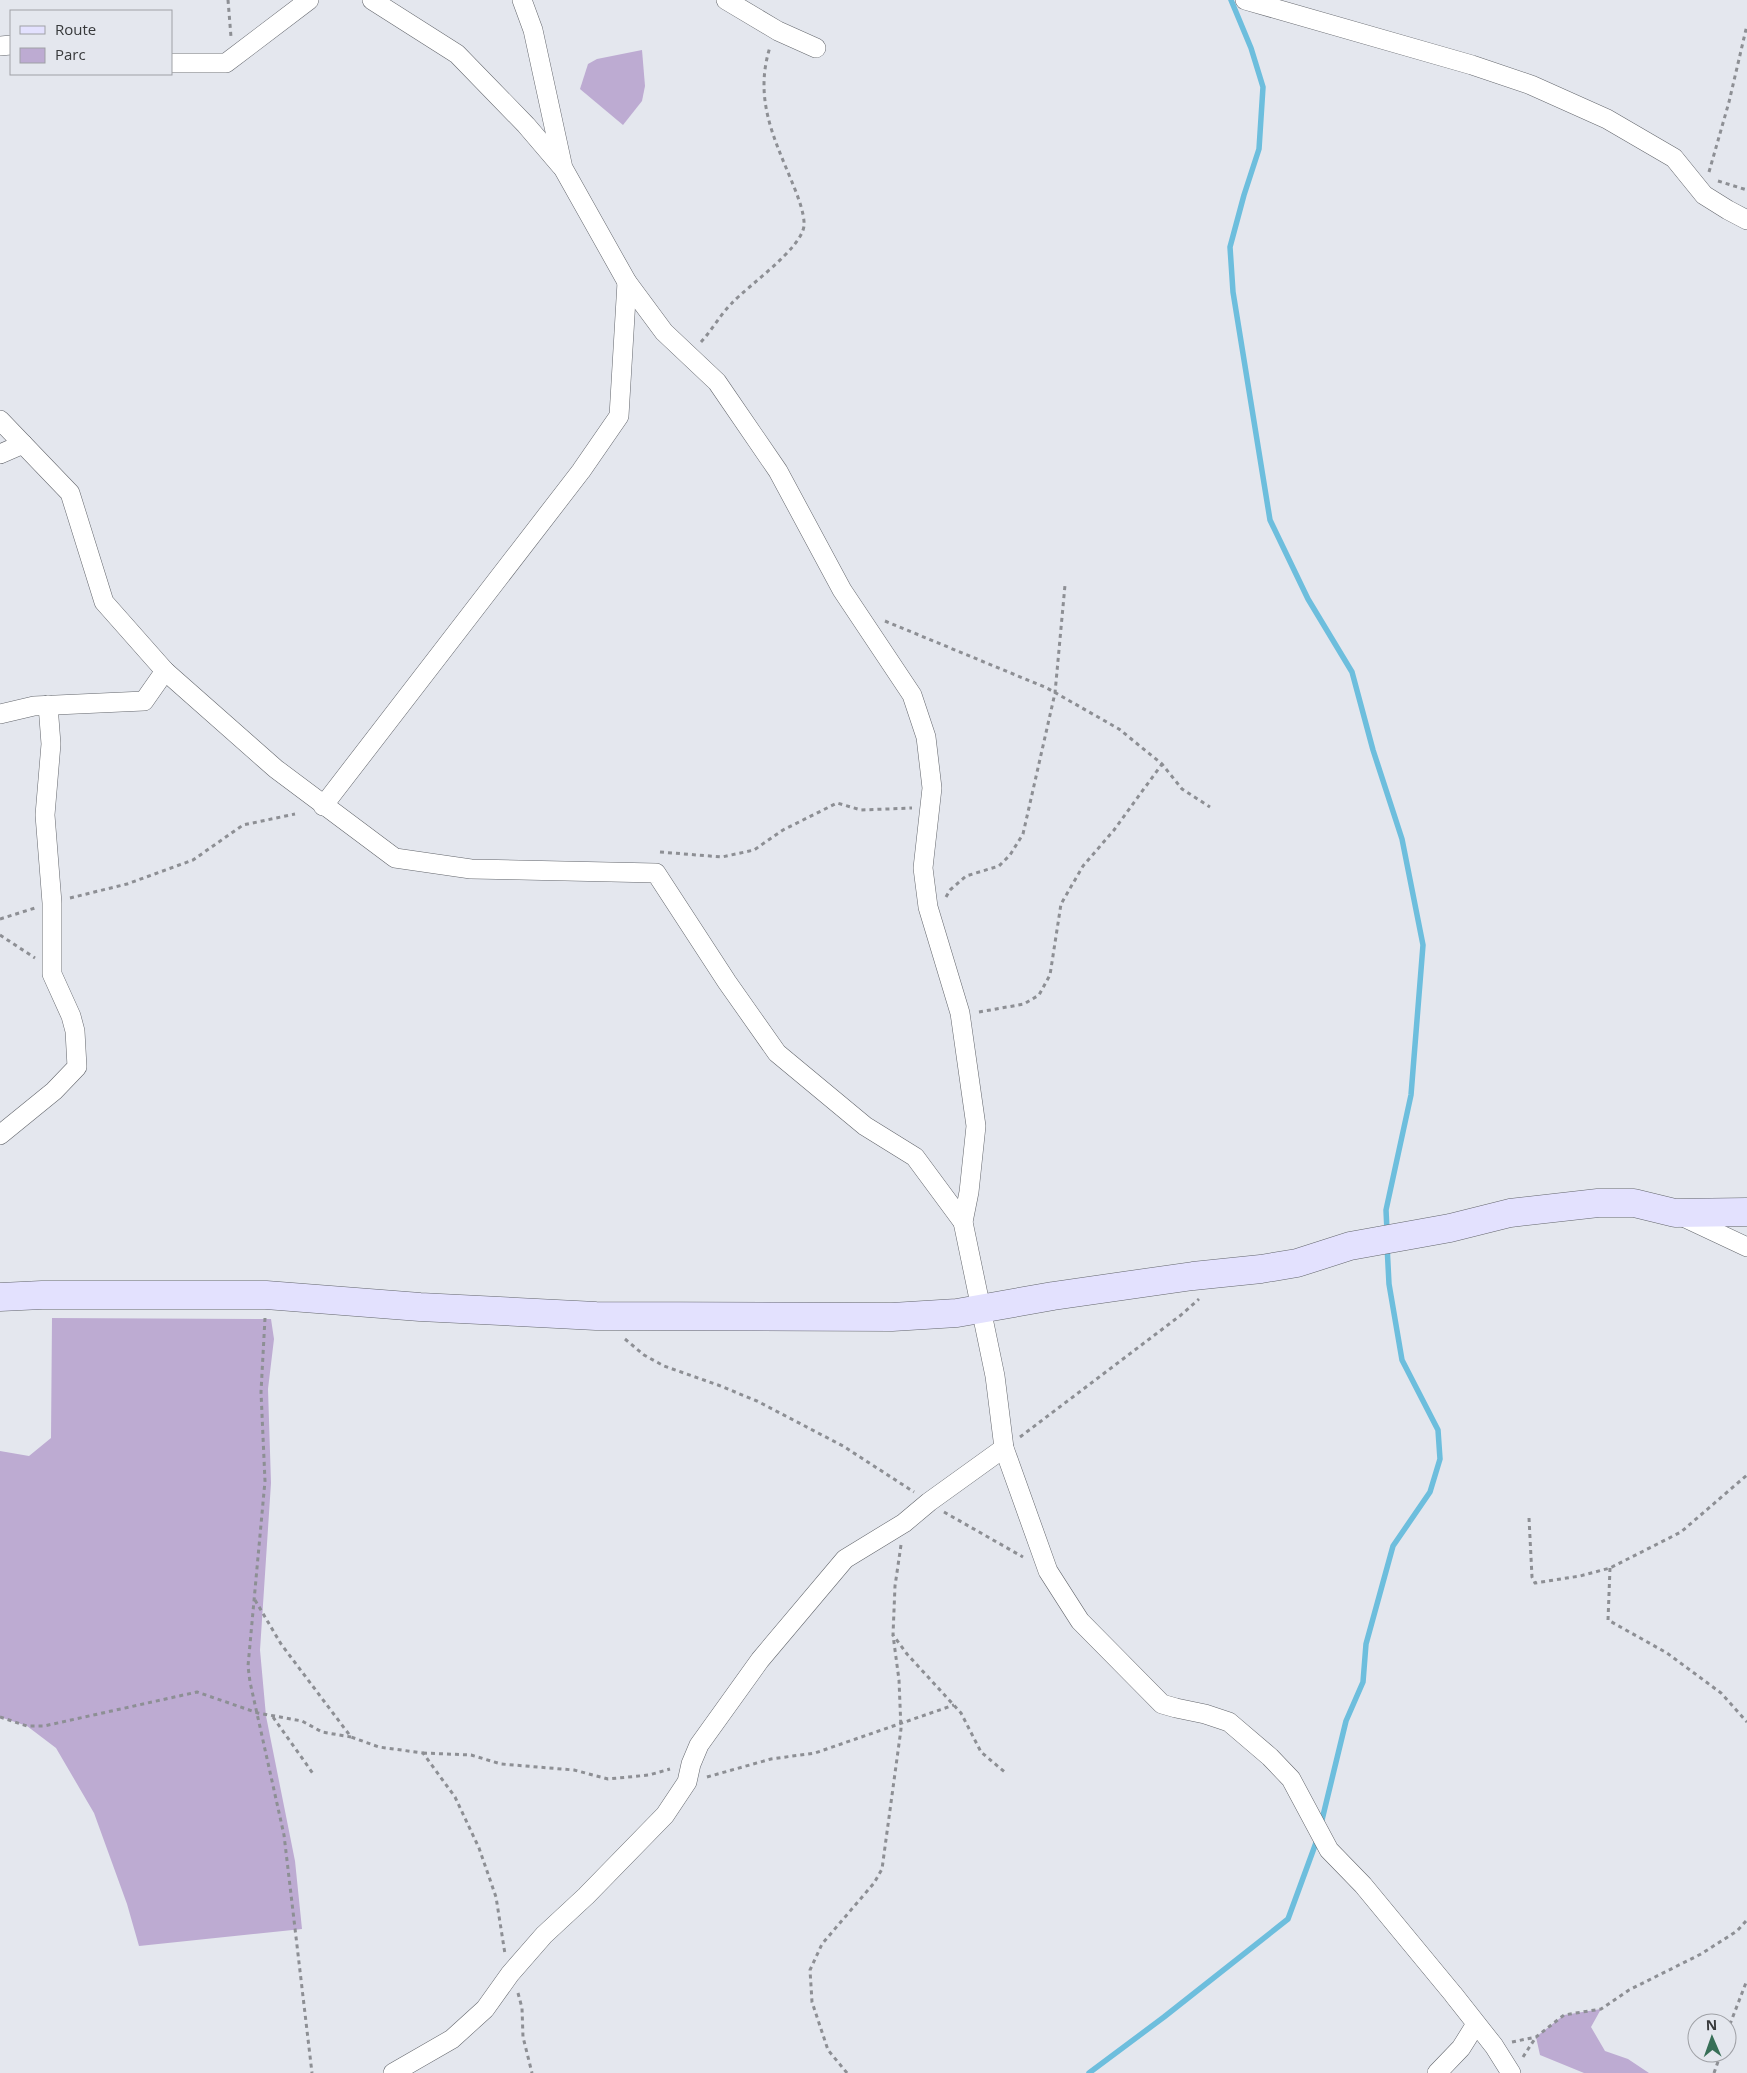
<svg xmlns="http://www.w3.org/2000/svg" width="1747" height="2073" font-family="'Open Sans',sans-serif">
	<rect width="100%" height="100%" fill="#e4e7ee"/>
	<g fill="#bdabd2">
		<path d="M642,50L645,86L642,101L623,125L580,89L588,64L597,59Z"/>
		<path d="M52,1318L271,1319L274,1339L268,1389L271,1483L260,1650L266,1716L295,1861L302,1929L139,1946L127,1904L94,1813L56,1748L27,1726L0,1717V1451L29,1456L51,1438Z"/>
		<path d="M1601,2009L1591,2027L1605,2051L1628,2059L1649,2073H1584L1540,2055L1536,2037L1564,2015Z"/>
	</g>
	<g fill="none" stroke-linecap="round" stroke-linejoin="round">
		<g stroke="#6dbedd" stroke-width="5.5">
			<path d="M1231,0L1251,48L1263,87L1259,149L1244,195L1230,247L1233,292L1270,520L1308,599L1352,672L1373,750L1402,839L1423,945L1411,1095L1386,1210L1387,1231"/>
			<path d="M1321,1824L1346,1721L1363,1682L1366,1644L1393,1546L1430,1492L1440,1459L1438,1430L1402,1360L1389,1284L1387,1245"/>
			<path d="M1089,2073L1164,2017L1288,1919L1317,1840"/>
		</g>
		<defs>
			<g id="street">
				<path d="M372,0L457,54L526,125L561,166"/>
				<path d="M522,0L533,30L563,168L627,282L664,332L717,382L778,471L842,590L912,695L926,737L932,788L923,868L928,907L960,1013L976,1126L969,1192L963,1222L995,1376L1004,1448L1048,1571L1080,1621L1162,1704L1176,1708L1205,1714L1229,1722L1270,1757L1291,1779L1329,1850L1363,1885L1453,1994L1494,2046L1511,2073"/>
				<path d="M726,0L778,31L816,48"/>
				<path d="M1245,0L1472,65L1531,85L1607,119L1674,158L1704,195L1728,210L1747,220"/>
				<path d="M0,46L11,45"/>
				<path d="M171,63H226L309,0"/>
				<path d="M0,420L70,493L104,602L165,671L276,769L395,858L471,869L656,873L727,982L777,1053L865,1126L915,1157L963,1222"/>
				<path d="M0,454L23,444"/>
				<path d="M0,714L34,706L144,701L165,671"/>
				<path d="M323,806L581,471L619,416L627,282"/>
				<path d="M0,1135L54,1091L77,1067L75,1031L71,1016L52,974V903L45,815L51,744L48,705"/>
				<path d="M1681,1216L1747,1247"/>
				<path d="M393,2073L452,2039L485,2009L510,1974L544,1935L586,1896L665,1815L687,1782L691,1764L699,1745L760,1660L845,1559L904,1523L929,1502L1004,1448"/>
				<path d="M1437,2073L1461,2048L1476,2024"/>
			</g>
			<path id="secondary" d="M0,1297L42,1295H266L420,1307L596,1316L892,1317L957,1313L1053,1296L1193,1276L1261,1269L1297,1263L1350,1246L1450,1228L1510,1213L1598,1203H1634L1675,1213L1747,1212"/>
		</defs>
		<use href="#street" stroke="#63666c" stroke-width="20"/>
		<use href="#secondary" stroke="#63666c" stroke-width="29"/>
		<g stroke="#8d8f94" stroke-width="3" stroke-dasharray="4 4" stroke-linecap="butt">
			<path d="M228,0L231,37"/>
			<path d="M1709,172L1729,102L1747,25"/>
			<path d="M1718,181L1747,190"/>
			<path d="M701,342C712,330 720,315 732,303C749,285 801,249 804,226C805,214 797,194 792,182C773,136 754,98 770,47"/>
			<path d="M885,621L1047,688L1119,729L1162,764L1182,789L1210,807"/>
			<path d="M660,852L722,857L754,850L783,830L837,803L861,810L912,808"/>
			<path d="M946,897L950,890L966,876L999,866L1010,855L1023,834L1055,693L1065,585"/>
			<path d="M70,898L127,884L193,860L243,825L295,814"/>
			<path d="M0,919L35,908"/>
			<path d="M0,935L35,958"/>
			<path d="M979,1012L1024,1004L1039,995L1050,975L1061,904L1083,866L1114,830L1162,764"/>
			<path d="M265,1318L261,1392L265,1481L248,1666L250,1682L284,1835L312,2073"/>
			<path d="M625,1339L644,1355L664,1366L718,1385L757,1401L843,1446L914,1492"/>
			<path d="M1020,1437L1181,1315L1199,1299"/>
			<path d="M944,1512L1023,1557"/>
			<path d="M1529,1518L1532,1577L1535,1583L1580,1576L1610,1568L1681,1532L1747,1475"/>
			<path d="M901,1545L895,1586L893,1635L907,1654L961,1713L981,1752L1007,1774"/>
			<path d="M1610,1568L1608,1620L1667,1653L1721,1693L1747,1722"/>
			<path d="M255,1600L281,1644L351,1737L379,1747L423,1753L455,1797L479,1848L496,1897L505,1954"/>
			<path d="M0,1717L27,1726H44L197,1692L258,1713L302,1721L322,1732L351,1737"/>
			<path d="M273,1717L314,1775"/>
			<path d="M423,1753L471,1755L501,1764L574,1770L608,1779L649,1775L670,1769"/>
			<path d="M707,1777L771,1759L815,1753L954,1705"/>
			<path d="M518,1993L522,2008L523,2037L532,2073"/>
			<path d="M1727,2032L1747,1980"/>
			<path d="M1512,2042L1536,2037L1564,2015L1601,2009L1629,1990L1701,1954L1737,1931L1747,1920"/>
			<path d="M1523,2057L1536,2037"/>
			<path d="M847,2073L828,2050L812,2002L810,1970L822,1944L874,1883L882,1869L901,1729L899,1680L893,1635"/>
			<path d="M1714,2073L1721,2053"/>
		</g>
		<use href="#street" stroke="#fff" stroke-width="19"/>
		<use href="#secondary" stroke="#e3e1fe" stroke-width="28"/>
	</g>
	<rect x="10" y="10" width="162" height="65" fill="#e4e7ee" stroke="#9fa1a6"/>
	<rect x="20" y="26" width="25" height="8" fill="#e3e1fe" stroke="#9fa1a6"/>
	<text x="55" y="35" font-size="15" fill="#37393b">Route</text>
	<rect x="20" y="48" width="25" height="15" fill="#bdabd2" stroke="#9fa1a6"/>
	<text x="55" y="60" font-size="15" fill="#37393b">Parc</text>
	<g transform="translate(1712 2038) rotate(358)"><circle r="24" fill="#e4e7ee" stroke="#9fa1a6"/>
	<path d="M0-4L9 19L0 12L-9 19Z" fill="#376f57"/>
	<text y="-8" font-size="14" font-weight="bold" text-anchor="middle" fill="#37393b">N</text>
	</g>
</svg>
